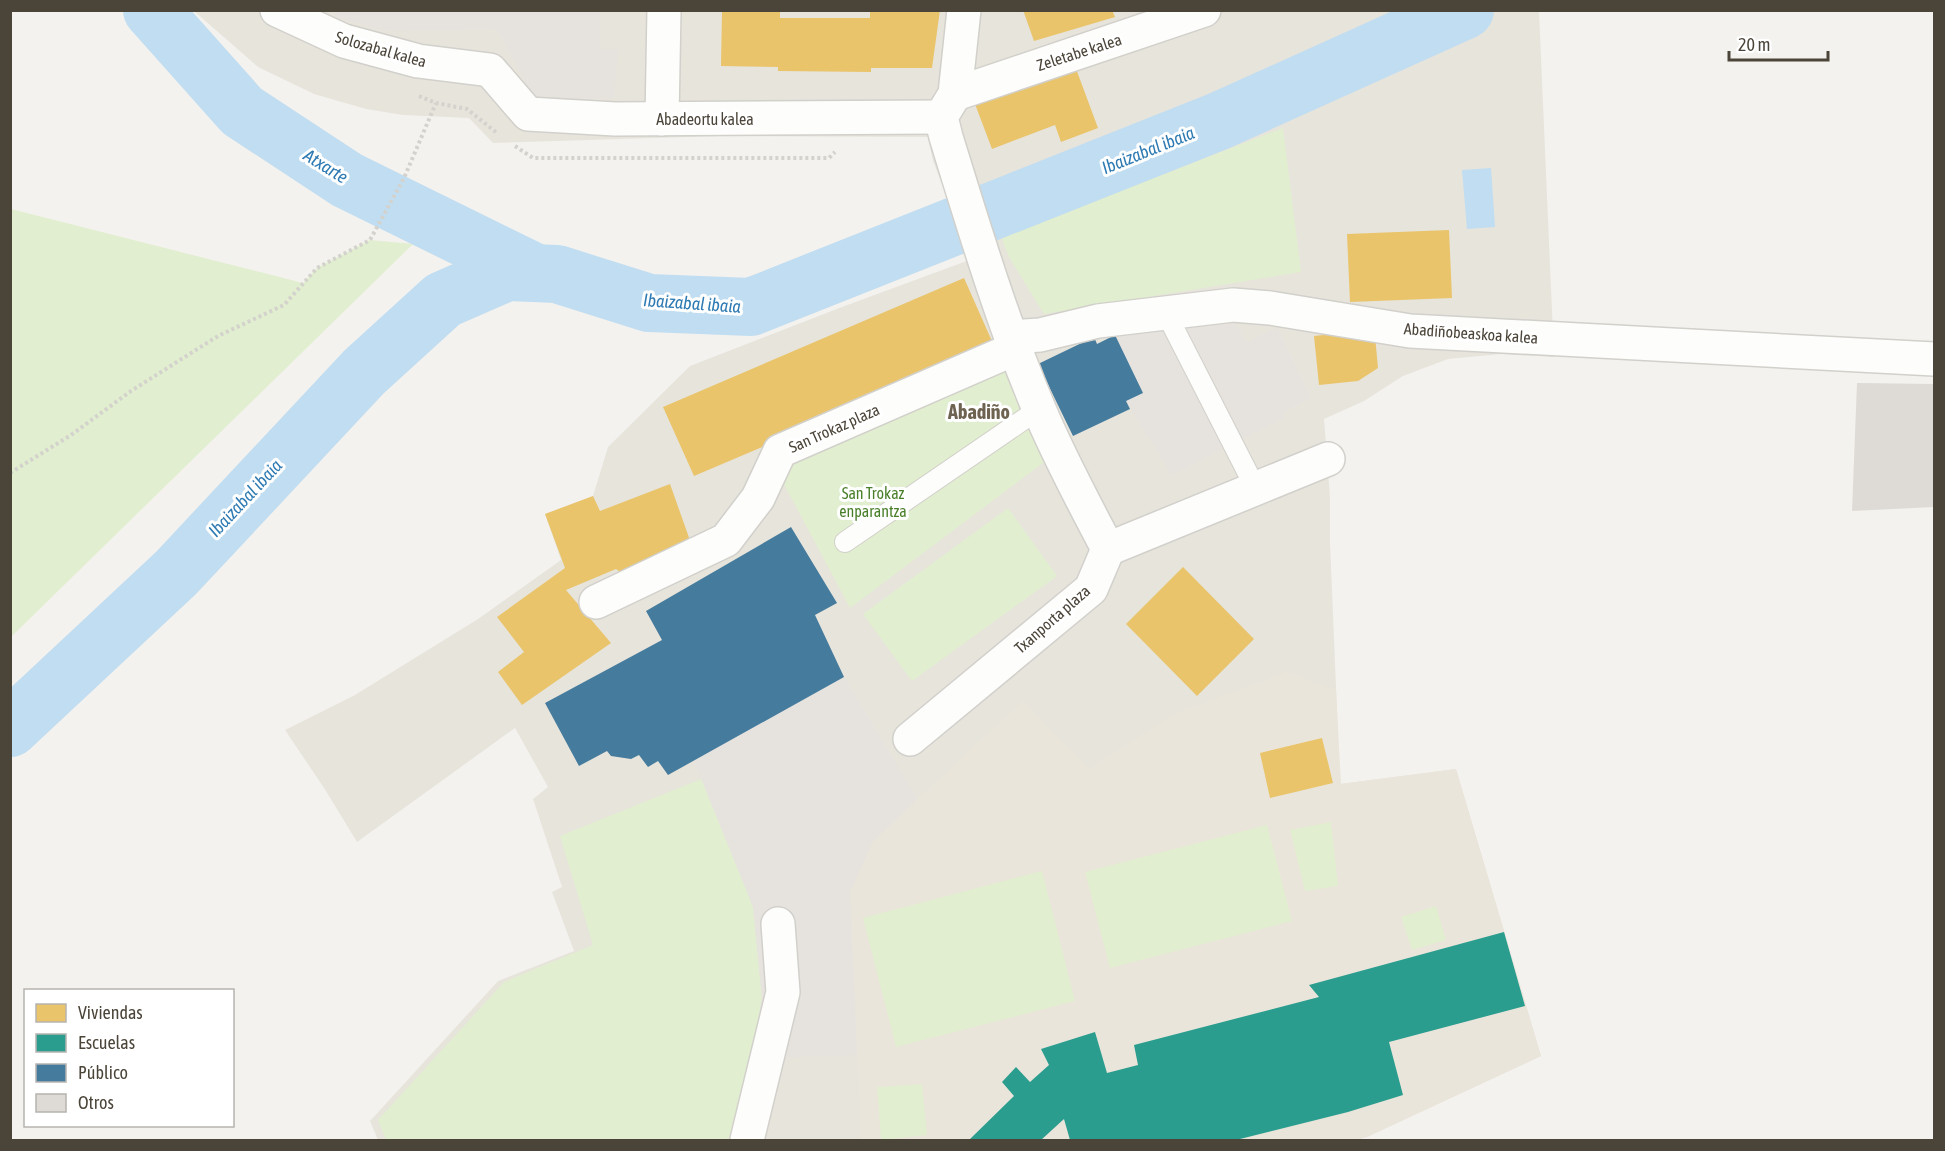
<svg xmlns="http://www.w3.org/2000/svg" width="1945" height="1151" font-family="'Asap Condensed',sans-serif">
	<rect width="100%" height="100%" fill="#f4f2ee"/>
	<path fill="#e7e4dc" d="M194,11H1539L1554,357L1501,354L1448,359L1403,376L1364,401L1324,419L1330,497V542L1340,784L1456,769L1541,1056L1367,1137L1355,1140H378L370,1121L498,981L574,951L552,892L562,887L533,799L548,787L515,728L357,842L326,791L285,730L355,695L478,619L561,560L545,514L593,496L608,447L690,366L842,307L972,259L933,161L928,137L719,136L493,143L469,118L403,115L366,109L314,94L258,67Z"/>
	<path fill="#eae5da" d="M1287,672L1336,690L1341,784L1456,769L1541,1056L1367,1137L1355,1140H861L850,892L873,841L1023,701L1089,769L1174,714Z"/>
	<g fill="#e1eecf">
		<path d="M1283,128L1301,272L1044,314L1009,257L1001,237Z"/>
		<path d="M11,209L303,283L317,268L370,240L413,244L11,637Z"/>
		<path d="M1005,362L1047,460L850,608L777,471Z"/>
		<path d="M1008,508L1057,576L912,681L863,614Z"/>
		<path d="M701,779L753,906L762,998L738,1140H386L378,1120L504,982L593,945L560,836Z"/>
		<path d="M1331,822L1338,886L1305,891L1290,830Z"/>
		<path d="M1267,825L1292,921L1110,968L1085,872Z"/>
		<path d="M1042,871L1075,1001L896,1047L863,918Z"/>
		<path d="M1436,906L1446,940L1412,950L1401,917Z"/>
		<path d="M922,1084L927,1135L881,1140L877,1087Z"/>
	</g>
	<g fill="#e6e3df">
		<path d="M336,10L600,11V49H618L614,98L535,100L497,29L389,31L334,17Z"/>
		<path d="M1236,324L1246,343L1277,327L1311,398L1283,412L1285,417L1172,475L1126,401L1143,392L1115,335Z"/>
		<path d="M844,677L917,799L873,841L850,892L857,1055L752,1058L762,998L753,907L694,760Z"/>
	</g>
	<path fill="#c0ddf1" d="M1491,168L1495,227L1467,229L1462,170Z"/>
	<g fill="#e9c46a">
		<path d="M722,10H780V18H870V10H940L932,68H871V72L778,71V67L721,66Z"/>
		<path d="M1023,10H1112L1115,17L1034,41Z"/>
		<path d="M1075,66L1098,128L1061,142L1055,125L992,149L975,104Z"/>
		<path d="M1449,230L1452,298L1350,302L1347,234Z"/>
		<path d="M964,278L995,348L694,476L663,407Z"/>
		<path d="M1353,332L1375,336L1378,368L1358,381L1319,385L1314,336Z"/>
		<path d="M670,484L692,546L620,572L616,569L566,590L611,643L522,705L498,672L524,652L497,617L565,568L545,514L593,496L600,511Z"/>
		<path d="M1183,567L1254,639L1197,696L1126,624Z"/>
		<path d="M1322,738L1333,783L1270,798L1260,753Z"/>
	</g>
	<path fill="#2a9d8f" d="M1504,932L1525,1006L1389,1042L1403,1095L1348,1112L1236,1140H1070L1064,1119L1041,1140H969L1014,1096L1002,1082L1016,1067L1030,1082L1049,1065L1041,1049L1095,1032L1107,1073L1138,1065L1134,1045L1319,997L1309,985Z"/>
	<g fill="#457b9d">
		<path d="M1115,335L1143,393L1126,401L1130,409L1073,436L1038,364L1094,337L1097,344Z"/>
		<path d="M791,527L837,603L815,615L844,677L668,775L658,761L648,767L639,755L631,759L611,756L607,751L579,766L545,703L662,640L646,611Z"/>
	</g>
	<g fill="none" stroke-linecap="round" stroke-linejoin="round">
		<g stroke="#c0ddf1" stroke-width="58">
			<path d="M152,10L242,111L347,180L536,273"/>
			<path d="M10,728L176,573L364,372L443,300L507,272L557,274L649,303L751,307L1219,121L1465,10"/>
		</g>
	</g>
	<path fill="#dedbd6" d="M1857,383L1934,384V507L1852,511Z"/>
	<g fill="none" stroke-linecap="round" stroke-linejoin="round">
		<defs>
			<g id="lane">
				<path d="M1166,313L1256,489"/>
				<path d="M845,542L1039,409"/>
			</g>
			<g id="street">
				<path d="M277,10L344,41L418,61L490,70L528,114L615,119L941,117"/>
				<path d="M964,10L955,94L941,117L946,137C974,228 1002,321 1039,409C1059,457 1084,503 1108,549"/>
				<path d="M955,94L1204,10"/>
				<path d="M662,119L664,10"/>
				<path d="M1011,337L1040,335L1098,321L1233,305L1270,308L1410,331L1934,359"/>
				<path d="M596,602L726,540L758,498L780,451L1016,348"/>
				<path d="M910,739L1091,589L1108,549L1328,459"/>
				<path d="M747,1140L783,992L778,924"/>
			</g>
		</defs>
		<use href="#lane" stroke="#d2d0cb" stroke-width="22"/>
		<use href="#street" stroke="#d2d0cb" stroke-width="36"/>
		<g stroke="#d3d2cc" stroke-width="4" stroke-dasharray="3 3" stroke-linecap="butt">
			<path d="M419,96L436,103L467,109L497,133"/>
			<path d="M515,146L533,158H829L835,152"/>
			<path d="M10,473L71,435L131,391L218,336L284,305L317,268L370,240L404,178L436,103"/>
		</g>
		<use href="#lane" stroke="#fdfdfc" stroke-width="20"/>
		<use href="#street" stroke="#fdfdfc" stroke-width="33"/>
	</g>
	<g text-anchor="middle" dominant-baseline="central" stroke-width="6" stroke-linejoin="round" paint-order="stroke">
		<g font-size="16" fill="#4b4439" stroke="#fff">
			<text transform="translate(381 49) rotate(16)">Solozabal kalea</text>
			<text transform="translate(1079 52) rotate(-18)">Zeletabe kalea</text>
			<text x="705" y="119">Abadeortu kalea</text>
			<text transform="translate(1471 333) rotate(4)">Abadiñobeaskoa kalea</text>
			<text transform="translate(834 428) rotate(-24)">San Trokaz plaza</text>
			<text transform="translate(1052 619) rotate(-41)">Txanporta plaza</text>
		</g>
		<g font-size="16" fill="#4a7f2a" stroke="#fff">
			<text x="873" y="493">San Trokaz<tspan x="873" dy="18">enparantza</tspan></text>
		</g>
		<g font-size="18" font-style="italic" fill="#2e7ab2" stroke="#fff">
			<text transform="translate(1148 150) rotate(-22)">Ibaizabal ibaia</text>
			<text transform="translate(326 166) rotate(32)">Atxarte</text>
			<text transform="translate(692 303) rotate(4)">Ibaizabal ibaia</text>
			<text transform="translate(245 498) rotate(-47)">Ibaizabal ibaia</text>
		</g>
		<g font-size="20" font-weight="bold" fill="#6e6250" stroke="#fff">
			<text x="979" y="411">Abadiño</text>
		</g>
	</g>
	<rect width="1945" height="1151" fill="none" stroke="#4b4439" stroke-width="24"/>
	<rect x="24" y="989" width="210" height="138" fill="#ffffff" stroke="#b7b4b0" stroke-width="1.5"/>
	<rect x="36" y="1004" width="30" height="18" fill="#e9c46a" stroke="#b7b4b0" stroke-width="1.5"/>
	<text x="78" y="1019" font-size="18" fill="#4b4439">Viviendas</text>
	<rect x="36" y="1034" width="30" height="18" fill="#2a9d8f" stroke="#b7b4b0" stroke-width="1.5"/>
	<text x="78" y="1049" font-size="18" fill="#4b4439">Escuelas</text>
	<rect x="36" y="1064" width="30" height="18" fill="#457b9d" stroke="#b7b4b0" stroke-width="1.5"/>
	<text x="78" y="1079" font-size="18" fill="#4b4439">Público</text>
	<rect x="36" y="1094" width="30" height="18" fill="#dedbd6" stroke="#b7b4b0" stroke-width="1.5"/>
	<text x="78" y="1109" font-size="18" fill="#4b4439">Otros</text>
	<path d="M1729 51v9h99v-9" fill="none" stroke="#4b4439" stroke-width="3"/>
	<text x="1738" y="51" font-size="18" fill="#4b4439" stroke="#ffffff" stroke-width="4.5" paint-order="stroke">20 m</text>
</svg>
